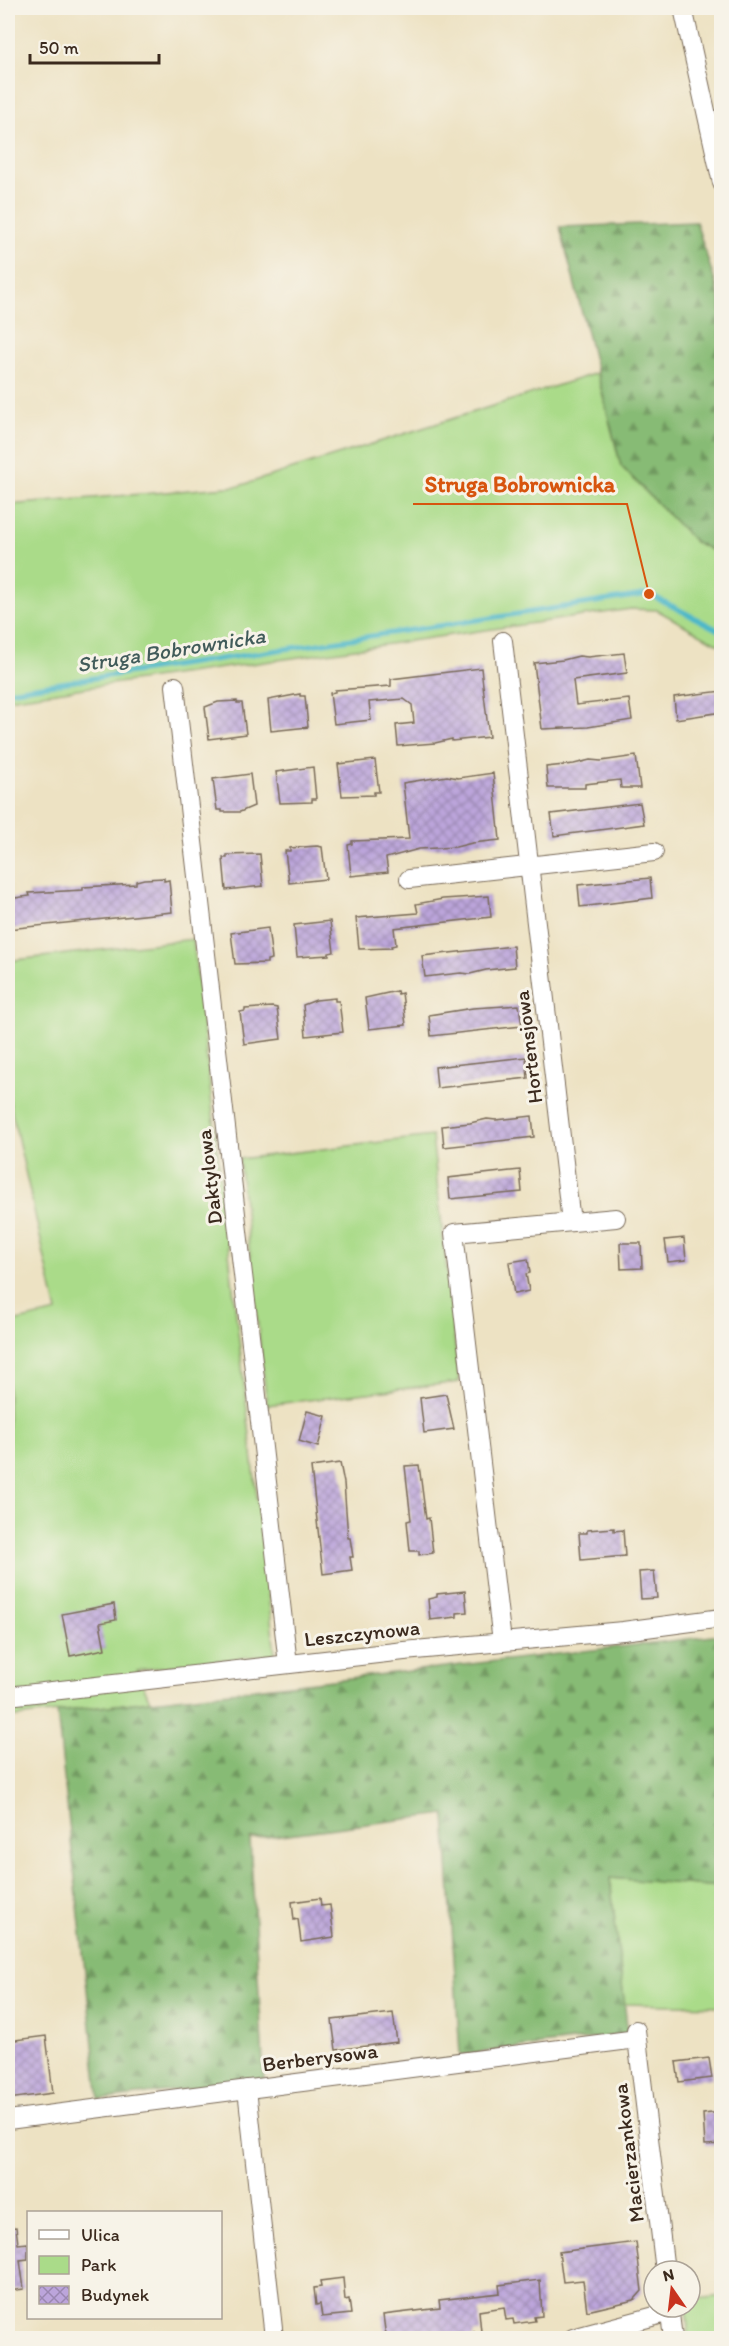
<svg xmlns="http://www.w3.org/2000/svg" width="729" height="2346" font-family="Itim,sans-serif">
	<defs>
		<pattern id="forest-firs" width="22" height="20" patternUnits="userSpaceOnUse" patternTransform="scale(1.5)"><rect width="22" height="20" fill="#87bb75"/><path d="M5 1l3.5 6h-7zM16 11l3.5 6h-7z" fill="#70985f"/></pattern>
		<pattern id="building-cross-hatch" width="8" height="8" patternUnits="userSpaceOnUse" patternTransform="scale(1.5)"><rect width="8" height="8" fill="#bca5db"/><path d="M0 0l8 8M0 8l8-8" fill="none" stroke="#9a87b1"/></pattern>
	</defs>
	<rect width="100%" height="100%" fill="#f7f3e8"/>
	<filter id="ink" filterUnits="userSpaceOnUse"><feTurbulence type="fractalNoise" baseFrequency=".0167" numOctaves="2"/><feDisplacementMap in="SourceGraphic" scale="12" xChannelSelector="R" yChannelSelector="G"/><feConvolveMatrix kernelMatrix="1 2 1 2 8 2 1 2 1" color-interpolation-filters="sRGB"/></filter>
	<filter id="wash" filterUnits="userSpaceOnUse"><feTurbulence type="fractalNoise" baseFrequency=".008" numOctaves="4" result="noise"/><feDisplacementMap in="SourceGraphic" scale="24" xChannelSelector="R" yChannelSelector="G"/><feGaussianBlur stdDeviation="1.35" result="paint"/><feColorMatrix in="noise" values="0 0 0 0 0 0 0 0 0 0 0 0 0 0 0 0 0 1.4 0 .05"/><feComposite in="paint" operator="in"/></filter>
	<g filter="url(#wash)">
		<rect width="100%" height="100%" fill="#ede2c3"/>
		<g fill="#aadb89" stroke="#728254" stroke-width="1.5">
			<path d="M597,373L621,466L695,542L721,555V646L657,610L631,609L8,699V505L239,486Z"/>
			<path d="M193,939L275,1654L137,1670L150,1701L8,1718V1323L57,1312L8,1095V961Z"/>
			<path d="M432,1136L459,1382L267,1405L239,1159Z"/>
			<path d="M610,1878L721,1887V2006L624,2004Z"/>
			<path d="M721,2296V2338H689L686,2307H690V2300Z"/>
		</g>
		<g fill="url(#forest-firs)" stroke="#61724a" stroke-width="1.5">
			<path d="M696,222L721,301V555L695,542L621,466L560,227Z"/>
			<path d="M721,1635V1887L610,1878L628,2034L460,2055L445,1814L250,1839L264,2079L99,2100L57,1712Z"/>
		</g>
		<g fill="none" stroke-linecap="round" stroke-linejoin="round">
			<path stroke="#4cb7c9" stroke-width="5" d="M8,691L649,594L722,632"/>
		</g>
		<g id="blocks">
			<g fill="url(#building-cross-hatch)">
				<path d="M624,653L627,673L573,680L576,705L629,699L632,720L588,727L542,729L534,663L563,660L579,656L588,657Z"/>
				<path d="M481,668L489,737L452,741V739L435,743L398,746L396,725L414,723L412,705L404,699L369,702L371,720L334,724L330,693L335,692V690L391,686V679Z"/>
				<path d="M722,691V712L676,719L674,697Z"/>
				<path d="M300,694V696H305L308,727L271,731L268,700Z"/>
				<path d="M237,701V703H242L246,734L209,739L205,707L218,702Z"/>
				<path d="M636,756L640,788H621L620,780L585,784V788H548L546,767L574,764L590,760L601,761Z"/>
				<path d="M375,760L379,792H374V795L342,796L338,764Z"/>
				<path d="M313,767L316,799H312V802L280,803L276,772Z"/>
				<path d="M493,773L500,840L472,843L456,847L419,849L386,858L388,872L351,876L348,845L352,844V841L409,839L403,783L447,776L458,778Z"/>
				<path d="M250,774L254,806L240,812H222V810H217L213,779Z"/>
				<path d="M640,803L644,824L554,836L551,814Z"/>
				<path d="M317,846L322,847L326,879L289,883L285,851H290V848Z"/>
				<path d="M260,854L263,886L226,890L223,858H227V855Z"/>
				<path d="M164,878V881L169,880L172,912L8,929V899L30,896L29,893L83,890V887L136,884V881L144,879Z"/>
				<path d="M650,878L652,898L580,907L578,885Z"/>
				<path d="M489,896L491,917L394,928L396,945L391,946L392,948L359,949L356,918L418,913L416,904L443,899Z"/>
				<path d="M330,921L334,952L329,953V955L297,957L294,925Z"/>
				<path d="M268,928L272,959L267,960V963L235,964L231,933Z"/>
				<path d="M513,946L515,967L486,970L470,974L461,973L425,977L422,956Z"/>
				<path d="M397,991L398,994L402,993L406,1025L369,1029L365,998Z"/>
				<path d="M335,998V1001H339L343,1032L306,1036L303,1005L316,1000Z"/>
				<path d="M519,1005L522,1026L431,1036L429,1015L473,1008Z"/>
				<path d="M272,1007L277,1008L281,1039L244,1044L240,1012L245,1011V1009Z"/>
				<path d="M526,1057L528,1078L437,1088L435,1067Z"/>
				<path d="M532,1116L534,1137L444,1147L442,1126L470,1123L487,1119L496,1120Z"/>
				<path d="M520,1170L522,1192L450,1199L448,1178Z"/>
				<path d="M684,1238L686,1260L668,1262L665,1240Z"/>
				<path d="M620,1243H641L642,1268L621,1269Z"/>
				<path d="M528,1259L530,1273L526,1274L529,1291L514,1294L509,1262Z"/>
				<path d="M446,1394L454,1429L424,1433L420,1398Z"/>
				<path d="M307,1411L326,1416L318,1447L299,1441Z"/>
				<path d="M340,1463L344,1483L348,1538H350L353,1557H350L352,1570L323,1574L311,1467Z"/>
				<path d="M419,1465L426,1519L429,1518L433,1553L419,1555V1551H410L407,1521L411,1520L405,1466Z"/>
				<path d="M614,1528V1531L623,1530L625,1556L581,1560L579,1533H587V1530Z"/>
				<path d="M654,1571L657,1598L641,1599L639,1572Z"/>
				<path d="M465,1591L467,1612L457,1613V1617L430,1620L428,1599L437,1597V1594Z"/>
				<path d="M114,1604L116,1620L100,1623L105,1649L70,1656L62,1614Z"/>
				<path d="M320,1898L321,1906L330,1905L334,1937L301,1942L298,1919L294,1920L292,1902Z"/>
				<path d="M393,2013L397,2042L336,2050L332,2020Z"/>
				<path d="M46,2036L53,2093L8,2099V2041Z"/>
				<path d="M709,2058L712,2078L679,2082L676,2062Z"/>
				<path d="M722,2112V2144L705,2145L703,2114Z"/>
				<path d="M16,2227L18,2244L28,2243V2259L20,2260L24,2289L8,2291V2228Z"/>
				<path d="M636,2242L642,2291L634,2300L587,2311L583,2280L563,2282L559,2252Z"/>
				<path d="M343,2278L345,2300L349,2299L351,2314L322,2317L320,2304L316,2305L314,2288L321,2287L320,2281Z"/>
				<path d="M540,2280L542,2316L534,2317L535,2321L514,2324L513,2319L506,2320L504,2307L479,2311L481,2332H474V2337L453,2338V2335L426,2338H388L385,2330L383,2315L440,2308L439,2300L500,2293L499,2285Z"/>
			</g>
		</g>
	</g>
	<g filter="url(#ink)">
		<use href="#blocks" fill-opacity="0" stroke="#796a58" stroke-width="1.5"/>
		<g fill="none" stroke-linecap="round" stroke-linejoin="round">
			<defs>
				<g id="minor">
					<path d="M683,8L722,183"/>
					<path d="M503,641L571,1222"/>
					<path d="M175,686L288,1664"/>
					<path d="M409,879L654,852"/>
					<path d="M502,1642L454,1233L616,1218"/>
					<path d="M8,1696L404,1651L623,1631L722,1618"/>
					<path d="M636,2030L665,2271"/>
					<path d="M247,2089L274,2338"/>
					<path d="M8,2120L637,2039"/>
					<path d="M669,2307L673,2338"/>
					<path d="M573,2338L670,2312"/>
				</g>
			</defs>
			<use href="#minor" stroke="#796a58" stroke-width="20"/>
			<use href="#minor" stroke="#fff" stroke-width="18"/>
		</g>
	</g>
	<g text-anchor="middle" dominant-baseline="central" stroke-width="6" stroke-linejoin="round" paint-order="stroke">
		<g font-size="21" fill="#3b2a1e" stroke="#f7f3e8">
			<text transform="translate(528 1047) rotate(-97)">Hortensjowa</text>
			<text transform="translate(209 1177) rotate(-97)">Daktylowa</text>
			<text transform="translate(362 1633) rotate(-6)">Leszczynowa</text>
			<text transform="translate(320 2057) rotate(-7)">Berberysowa</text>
			<text transform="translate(628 2153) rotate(-97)">Macierzankowa</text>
		</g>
		<g font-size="22" font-style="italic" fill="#415b5a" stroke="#f7f3e8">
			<text transform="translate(171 650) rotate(-9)">Struga Bobrownicka</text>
		</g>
	</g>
	<path fill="none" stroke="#d7540e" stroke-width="2" d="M649 594L627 504H413"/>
	<circle fill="#d7540e" stroke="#f7f3e8" stroke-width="2" cx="649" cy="594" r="6"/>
	<g font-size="22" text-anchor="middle" font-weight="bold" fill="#d7540e" stroke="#f7f3e8" stroke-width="6" stroke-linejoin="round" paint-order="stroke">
		<text x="520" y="492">Struga Bobrownicka</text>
	</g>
	<rect width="729" height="2346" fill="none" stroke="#f7f3e8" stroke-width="30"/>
	<rect x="27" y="2211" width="195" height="108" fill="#f7f3e8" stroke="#aca397" stroke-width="1.5"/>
	<rect x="39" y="2230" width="30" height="9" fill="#ffffff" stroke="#aca397" stroke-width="1.5"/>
	<text x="81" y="2241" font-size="18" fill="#3b2a1e">Ulica</text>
	<rect x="39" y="2256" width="30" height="18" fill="#aadb89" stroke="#aca397" stroke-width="1.5"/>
	<text x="81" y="2271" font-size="18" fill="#3b2a1e">Park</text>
	<rect x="39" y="2286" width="30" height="18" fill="url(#building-cross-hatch)" stroke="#aca397" stroke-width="1.5"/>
	<text x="81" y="2301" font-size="18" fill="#3b2a1e">Budynek</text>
	<g transform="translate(672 2289) rotate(346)"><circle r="28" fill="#f7f3e8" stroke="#aca397" stroke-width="1.5"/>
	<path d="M0-4.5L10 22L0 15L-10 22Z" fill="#c8321e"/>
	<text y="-9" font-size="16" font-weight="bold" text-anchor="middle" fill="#3b2a1e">N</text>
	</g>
	<path d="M30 54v9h129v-9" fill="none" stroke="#3b2a1e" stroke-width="3"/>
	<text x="39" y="54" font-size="18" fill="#3b2a1e" stroke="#f7f3e8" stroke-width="4.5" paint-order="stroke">50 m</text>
</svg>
